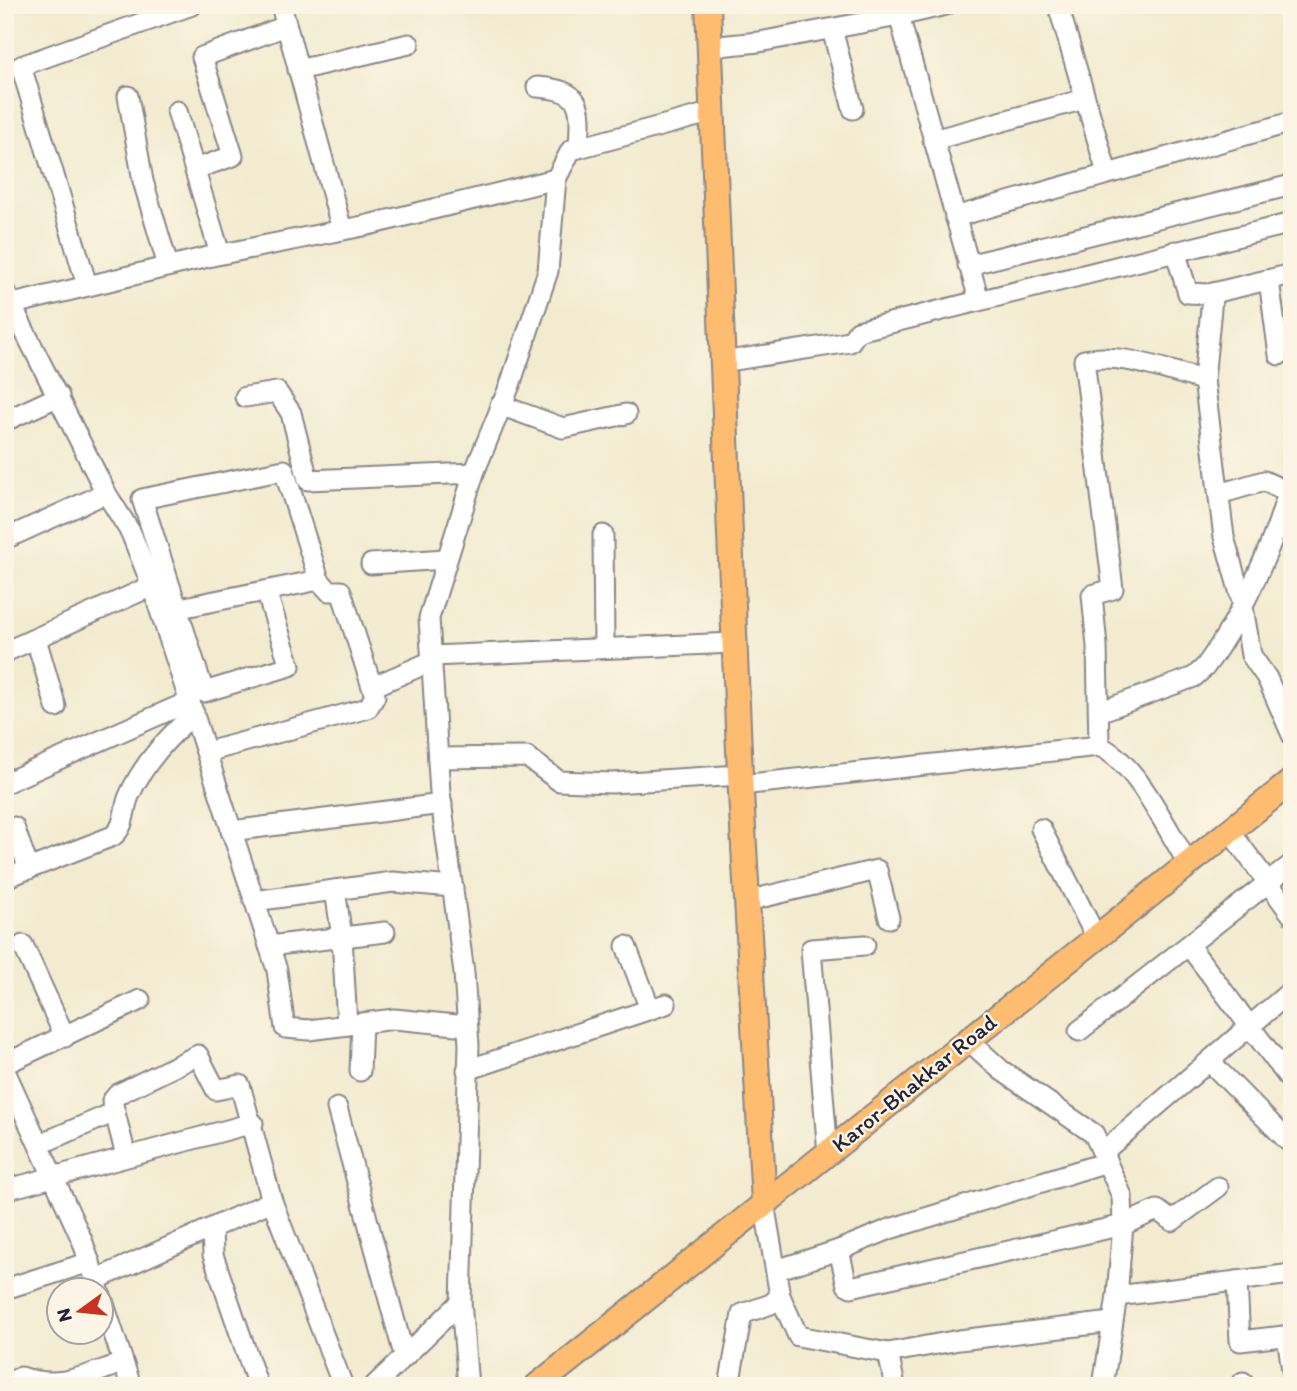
<svg xmlns="http://www.w3.org/2000/svg" width="1297" height="1391" font-family="Itim,sans-serif">
	<rect width="100%" height="100%" fill="#fcf5e5"/>
	<filter id="ink" filterUnits="userSpaceOnUse"><feTurbulence type="fractalNoise" baseFrequency=".0143" numOctaves="2"/><feDisplacementMap in="SourceGraphic" scale="14" xChannelSelector="R" yChannelSelector="G"/><feConvolveMatrix kernelMatrix="1 2 1 2 8 2 1 2 1" color-interpolation-filters="sRGB"/></filter>
	<filter id="wash" filterUnits="userSpaceOnUse"><feTurbulence type="fractalNoise" baseFrequency=".00686" numOctaves="4" result="noise"/><feDisplacementMap in="SourceGraphic" scale="28" xChannelSelector="R" yChannelSelector="G"/><feGaussianBlur stdDeviation="1.57" result="paint"/><feColorMatrix in="noise" values="0 0 0 0 0 0 0 0 0 0 0 0 0 0 0 0 0 1.4 0 .05"/><feComposite in="paint" operator="in"/></filter>
	<g filter="url(#wash)">
		<rect width="100%" height="100%" fill="#f2ebd0"/>
	</g>
	<g filter="url(#ink)">
		<g fill="none" stroke-linecap="round" stroke-linejoin="round">
			<defs>
				<g id="minor">
					<path d="M281,5L342,230"/>
					<path d="M1058,5L1107,173"/>
					<path d="M896,6L899,16L946,5"/>
					<path d="M832,29L853,109"/>
					<path d="M709,47L759,42L899,16L979,300"/>
					<path d="M298,70L409,44"/>
					<path d="M537,87C585,90 581,108 579,148"/>
					<path d="M128,96L143,181L168,266"/>
					<path d="M177,111L220,254"/>
					<path d="M933,140L1085,99"/>
					<path d="M195,169L233,156L202,57L286,26"/>
					<path d="M955,217L1292,122"/>
					<path d="M1175,251L1188,293L1209,294L1212,298L1204,380L1224,537L1242,601L1251,655L1267,678L1292,735"/>
					<path d="M968,265L1292,185"/>
					<path d="M1269,280L1279,355"/>
					<path d="M87,285L21,66L192,5"/>
					<path d="M5,292L106,493L131,533L152,586L277,970L285,1028L309,1030L394,1019L467,1026"/>
					<path d="M1209,294L1292,274"/>
					<path d="M5,306L212,256L368,225L556,179"/>
					<path d="M722,362L850,342L858,331L1292,223"/>
					<path d="M245,397L277,392L291,413L308,480L474,473"/>
					<path d="M500,405L563,428L626,414"/>
					<path d="M5,421L59,396"/>
					<path d="M1219,494L1264,481L1292,494"/>
					<path d="M603,535L604,647"/>
					<path d="M5,539L106,493"/>
					<path d="M371,564L445,559"/>
					<path d="M175,609L319,580"/>
					<path d="M36,639L56,707"/>
					<path d="M5,652L152,586"/>
					<path d="M432,656L734,643"/>
					<path d="M372,687L432,661"/>
					<path d="M1099,712L1194,677L1205,667C1243,616 1276,539 1292,478"/>
					<path d="M1099,746L1097,646L1092,595L1113,589L1084,360C1122,352 1166,371 1204,380"/>
					<path d="M207,752L368,708L375,696L341,591H329L319,580L284,470L142,499L204,692L290,666L266,591"/>
					<path d="M438,758L527,757L559,781L612,783L740,775"/>
					<path d="M5,783L190,701"/>
					<path d="M741,785L1099,746C1136,762 1166,828 1188,863"/>
					<path d="M14,827L29,869"/>
					<path d="M1041,829L1096,937"/>
					<path d="M1229,830L1292,915"/>
					<path d="M231,831L442,804"/>
					<path d="M5,878L113,836C126,826 123,810 129,796C144,762 168,738 194,713"/>
					<path d="M335,890L342,937L347,1025"/>
					<path d="M254,901L393,882L453,887"/>
					<path d="M747,901L877,870L889,918"/>
					<path d="M23,945L65,1037"/>
					<path d="M269,946L385,932"/>
					<path d="M626,946L650,1009"/>
					<path d="M1189,946L1292,1082"/>
					<path d="M1079,1031L1292,864"/>
					<path d="M967,1039L1001,1070L1094,1134L1122,1196L1123,1225L1117,1296L1103,1386"/>
					<path d="M1210,1062L1292,1145"/>
					<path d="M5,1064L140,1000"/>
					<path d="M467,1070L666,1004"/>
					<path d="M5,1071L82,1240L99,1290"/>
					<path d="M360,1071L362,1023"/>
					<path d="M337,1108L404,1355"/>
					<path d="M40,1144L115,1112"/>
					<path d="M1103,1152L1292,990"/>
					<path d="M828,1154L811,949L865,945"/>
					<path d="M126,1156L112,1101L118,1094L198,1055L216,1090L240,1085L272,1201L343,1386"/>
					<path d="M5,1190L253,1123"/>
					<path d="M212,1229L213,1255L258,1386"/>
					<path d="M839,1250L890,1229L1107,1162"/>
					<path d="M776,1270L839,1250L847,1285L851,1287L1123,1225L1157,1210L1172,1221L1218,1187"/>
					<path d="M95,1280L272,1201"/>
					<path d="M1237,1281L1240,1341L1292,1335"/>
					<path d="M5,1289L90,1262"/>
					<path d="M780,1296L798,1336L888,1353L959,1340L1112,1322"/>
					<path d="M1117,1296L1292,1274"/>
					<path d="M102,1298L131,1386"/>
					<path d="M1287,1336L1292,1370"/>
					<path d="M888,1353L895,1386"/>
					<path d="M5,1384L21,1377C61,1390 85,1375 123,1363"/>
					<path d="M374,1386L461,1302"/>
					<path d="M468,1386L461,1302L469,1045L464,973L440,793L429,618L474,473L510,385L548,271L556,179L571,150L713,112"/>
					<path d="M729,1386L742,1314L771,1304L780,1296L764,1203"/>
					<path d="M1243,1386V1382"/>
				</g>
				<g id="major">
					<path d="M708,5L740,775L764,1203"/>
					<path d="M537,1386L1292,781"/>
				</g>
			</defs>
			<use href="#minor" stroke="#8a8686" stroke-width="23"/>
			<use href="#major" stroke="#8a8686" stroke-width="28"/>
			<use href="#minor" stroke="#fff" stroke-width="19"/>
			<use href="#major" stroke="#febc70" stroke-width="24"/>
		</g>
	</g>
	<g text-anchor="middle" dominant-baseline="central" stroke-width="5" stroke-linejoin="round" paint-order="stroke">
		<g font-size="23" fill="#22223b" stroke="#fcf5e5">
			<text transform="translate(914 1083) rotate(-39)">Karor-Bhakkar Road</text>
		</g>
	</g>
	<rect width="1297" height="1391" fill="none" stroke="#fcf5e5" stroke-width="28"/>
	<g transform="translate(80 1311) rotate(255)"><circle r="33" fill="#fcf5e5" stroke="#a5a1a1" stroke-width="2"/>
	<path d="M0-5L12 26L0 18L-12 26Z" fill="#c8321e"/>
	<text y="-10" font-size="19" font-weight="bold" text-anchor="middle" fill="#22223b">N</text>
	</g>
</svg>
